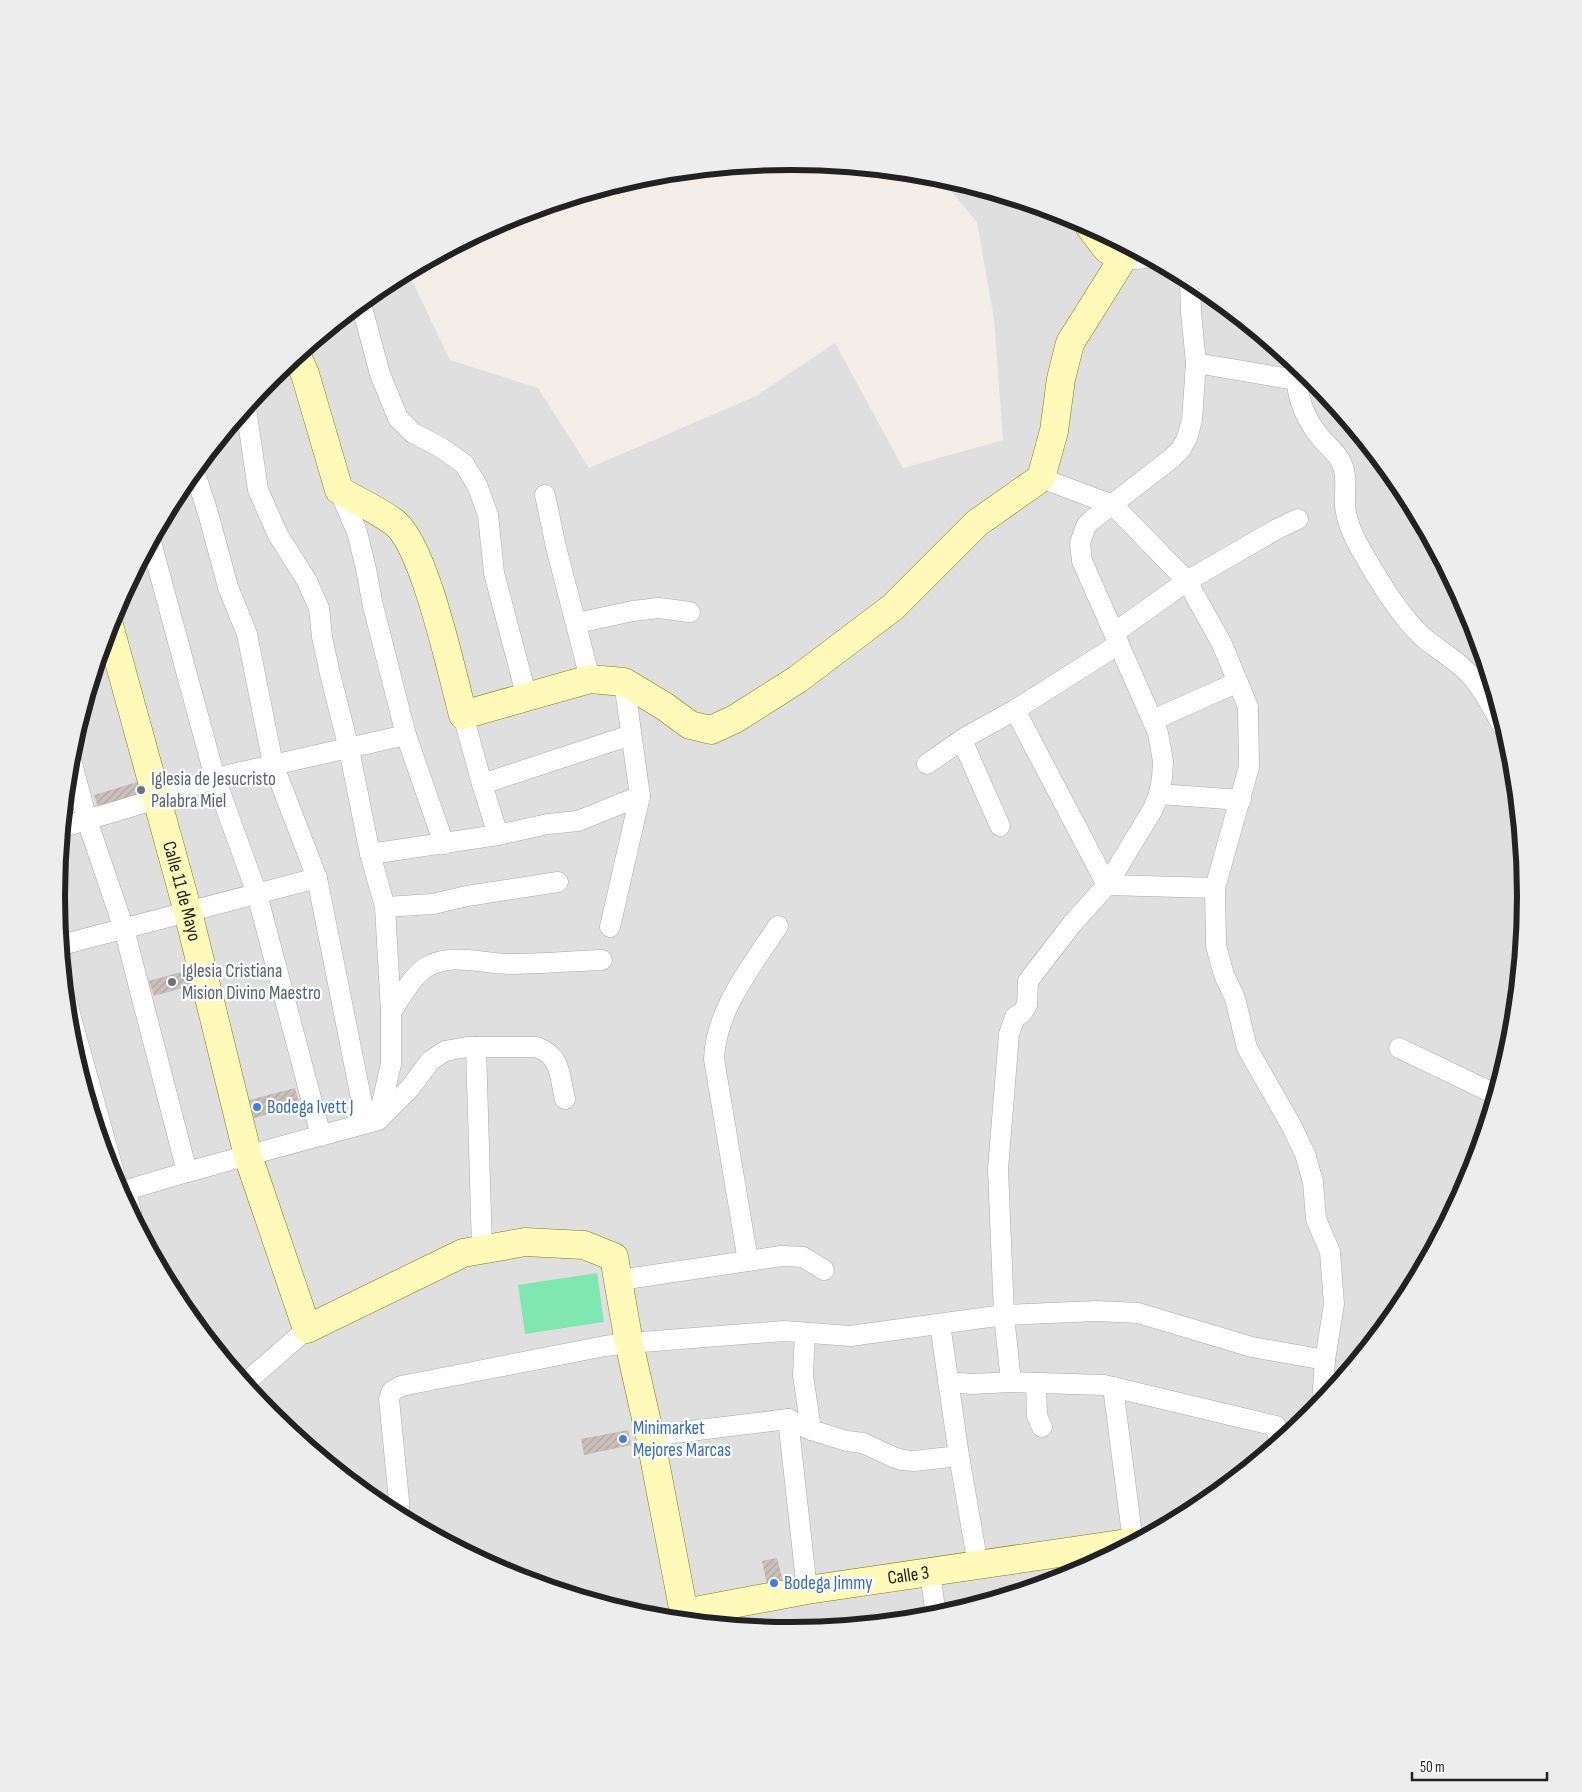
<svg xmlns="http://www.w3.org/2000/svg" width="1582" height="1792" font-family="'Sofia Sans Condensed',sans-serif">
	<defs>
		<pattern id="building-hatch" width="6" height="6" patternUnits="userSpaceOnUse" patternTransform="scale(1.25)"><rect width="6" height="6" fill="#cbbfba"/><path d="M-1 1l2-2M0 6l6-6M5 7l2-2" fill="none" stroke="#aea4a0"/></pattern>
	</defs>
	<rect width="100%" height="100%" fill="#f3eee8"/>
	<path fill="#e0dfdf" d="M939,177L1072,217L1199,285L1311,377L1402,488L1470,615L1512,753L1526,896L1512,1040L1470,1177L1402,1304L1310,1416L1199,1507L1072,1575L934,1617L791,1631L647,1617L510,1575L383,1507L271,1415L180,1304L112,1177L70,1039L56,896L70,752L112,615L180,488L272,376L383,285L408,272L450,360L538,388L589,468L756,396L835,343L903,468L1003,440L994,319L977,222Z"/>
	<path fill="#81e7b1" d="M597,1273L604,1322L525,1334L518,1285Z"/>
	<g fill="url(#building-hatch)">
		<path d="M147,779L153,797L100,813L94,795Z"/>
		<path d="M191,969L196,984L154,996L149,981Z"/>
		<path d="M295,1088L300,1106L254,1118L249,1100Z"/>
		<path d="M628,1430L631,1445L584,1455L581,1439Z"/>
		<path d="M777,1558L784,1585L768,1589L762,1561Z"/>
		<path d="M655,1605L658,1618L647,1617L626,1610Z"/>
	</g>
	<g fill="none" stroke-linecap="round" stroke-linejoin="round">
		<defs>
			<g id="street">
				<path d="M1122,260L1148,258"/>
				<path d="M358,305L363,311L380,374L398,418L413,433L440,447L464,464L477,485L488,515L494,573L527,698"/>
				<path d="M1196,363L1296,380L1315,382"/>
				<path d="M1295,364C1296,392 1302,416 1321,438C1328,447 1338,453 1342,464C1348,478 1344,491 1345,505C1346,521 1352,534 1360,548C1376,576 1399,616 1424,638C1436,648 1451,657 1463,668C1482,685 1492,708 1505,730"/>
				<path d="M246,408L258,490L278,535L307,581L319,608L322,637L330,674L349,749L370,854L385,907L391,1012V1064L378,1120"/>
				<path d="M194,470L208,513L228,587L247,634L273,764L317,878L366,1123"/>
				<path d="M1041,478L1113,505L1187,581L1222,644L1248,707L1249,767L1215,888L1216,946L1224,975L1235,998L1247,1048L1291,1125L1305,1154L1313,1182L1316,1219L1330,1252L1334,1304L1325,1360L1322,1402"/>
				<path d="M339,490L357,532L366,569L373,606L406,735L444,844"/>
				<path d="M545,495L556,547L590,679"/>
				<path d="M151,542L215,778L257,894L321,1136"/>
				<path d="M577,623L633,611L659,608L690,612"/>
				<path d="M1114,633L1187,581L1277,529L1298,519"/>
				<path d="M1015,710L1107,885"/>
				<path d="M463,715L482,784L498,835"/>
				<path d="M1153,720L1238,682"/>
				<path d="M962,740L1000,826"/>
				<path d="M70,756L87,820L124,929L187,1172"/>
				<path d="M927,764L966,737L1015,710L1119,644"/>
				<path d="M482,784L631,735"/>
				<path d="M1159,794L1241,800"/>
				<path d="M63,827L157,799L215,778L406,735"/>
				<path d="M370,854L498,835L548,824L578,821L640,796"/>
				<path d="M1107,885L1215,888"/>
				<path d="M385,907L433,904L467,896L558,882"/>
				<path d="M610,927L640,796L624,682"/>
				<path d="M61,945L317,878"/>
				<path d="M67,1003L118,1187"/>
				<path d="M391,1012C401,998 414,972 430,965C455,953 483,964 510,964C540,964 571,961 602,960"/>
				<path d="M476,1047L482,1249"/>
				<path d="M1399,1048L1495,1094"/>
				<path d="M126,1191L131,1212"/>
				<path d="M120,1192L187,1172L378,1120L411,1087L430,1061L445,1051L467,1047H536C562,1056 559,1075 565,1099"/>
				<path d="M748,1261L714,1059C716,1009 752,966 778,926"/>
				<path d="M620,1282L633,1278L782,1256L803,1257L824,1270"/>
				<path d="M940,1324L959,1456L978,1565"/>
				<path d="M805,1333L803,1375L811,1430"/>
				<path d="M948,1382L972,1384L1011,1382L1104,1385L1276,1426L1279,1442"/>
				<path d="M1011,1382L1004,1315L998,1169L1009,1034L1015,1017L1022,1013L1027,1005L1028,981L1072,924L1107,885L1153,809L1159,794L1162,778L1163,761L1158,733L1082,561L1080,543L1086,526L1092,520L1172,458L1181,449L1187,438L1192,420L1196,363L1191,312L1190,280"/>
				<path d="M245,1383L307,1329"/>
				<path d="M1036,1383L1037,1416L1042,1427"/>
				<path d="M1113,1387L1133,1542"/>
				<path d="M788,1419L811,1430L847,1441L863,1443L893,1457L902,1460L914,1461L959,1456"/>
				<path d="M650,1436L788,1419L807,1590"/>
				<path d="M397,1514L399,1508V1501L389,1399L392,1391L401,1386L605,1346L629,1343L784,1331L850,1336L1004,1315L1097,1311L1138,1313L1252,1347L1325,1360"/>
				<path d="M930,1572L936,1616"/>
			</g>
			<g id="secondary">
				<path d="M297,356L305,374L339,490C357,501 378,510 395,523C425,547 452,674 463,715L590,679L624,682L664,706L690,725L711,730L735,719L798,679L893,607L977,523L1041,478L1054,431L1061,379L1070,343L1122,260L1106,248L1089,226"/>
				<path id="s1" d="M109,625L188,912L248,1156L307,1329L463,1253L525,1242L584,1245L614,1257L629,1343L650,1436L684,1613L807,1590L1134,1542"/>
			</g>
		</defs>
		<use href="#street" stroke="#a9a9a9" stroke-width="21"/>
		<use href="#secondary" stroke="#827e00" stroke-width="29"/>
		<use href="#street" stroke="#fff" stroke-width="20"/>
		<use href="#secondary" stroke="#fff9ba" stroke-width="28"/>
	</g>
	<g fill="#6b7280" stroke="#fff" stroke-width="2">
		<circle cx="141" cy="790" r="5"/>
		<circle cx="172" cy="982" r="5"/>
	</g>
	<g fill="#3f7fe0" stroke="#fff" stroke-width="2">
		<circle cx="257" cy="1107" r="5"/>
		<circle cx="623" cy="1439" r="5"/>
		<circle cx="774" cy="1583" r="5"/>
	</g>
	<g text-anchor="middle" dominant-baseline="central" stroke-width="4.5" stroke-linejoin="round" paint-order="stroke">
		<g font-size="19" fill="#5b616d" stroke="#fff" text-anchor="start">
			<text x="151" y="779">Iglesia de Jesucristo<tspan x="151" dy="22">Palabra Miel</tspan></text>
			<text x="182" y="971">Iglesia Cristiana<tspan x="182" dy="22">Mision Divino Maestro</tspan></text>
		</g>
		<g font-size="19" fill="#222" stroke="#fff">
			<text stroke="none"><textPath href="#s1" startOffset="276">Calle 11 de Mayo</textPath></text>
			<text stroke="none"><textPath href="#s1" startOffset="1650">Calle 3</textPath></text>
		</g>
		<g font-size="19" fill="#366cbe" stroke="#fff" text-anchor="start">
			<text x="267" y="1107">Bodega Ivett J</text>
			<text x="633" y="1428">Minimarket<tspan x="633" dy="22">Mejores Marcas</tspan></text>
			<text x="784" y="1583">Bodega Jimmy</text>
		</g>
	</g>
	<path d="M0 0H1582V1792H0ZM65 896a726 726 0 1 1 1452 0a726 726 0 1 1-1452 0Z" fill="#ededed" fill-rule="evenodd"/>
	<path fill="none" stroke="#222" stroke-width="6" d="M65 896a726 726 0 1 1 1452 0a726 726 0 1 1-1452 0Z"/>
	<path d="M1412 1772v8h135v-8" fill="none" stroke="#222222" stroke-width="2.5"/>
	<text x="1420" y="1772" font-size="15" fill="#222222" stroke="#ffffff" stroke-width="4" paint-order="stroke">50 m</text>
</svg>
